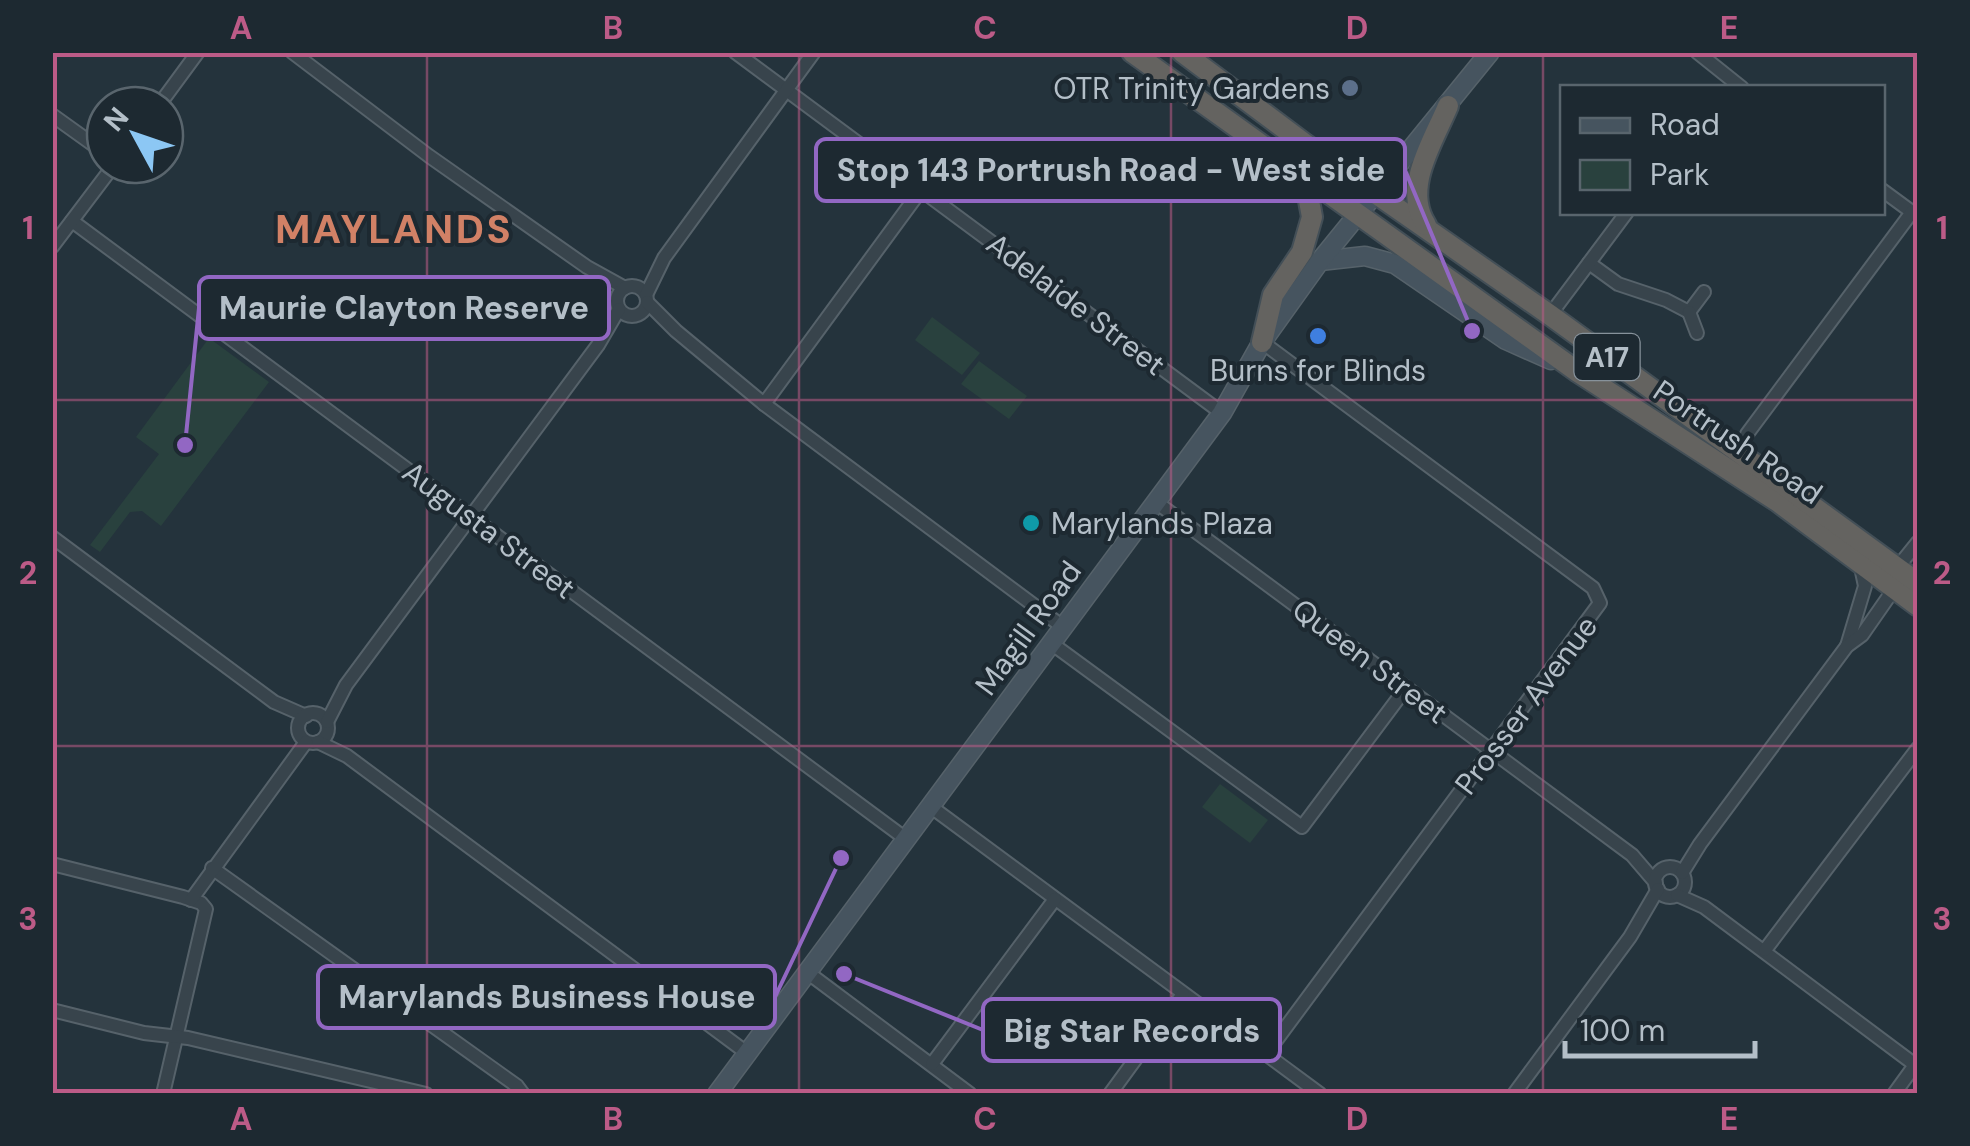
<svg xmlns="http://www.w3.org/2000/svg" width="1970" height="1146" font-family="'DM Sans',sans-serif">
	<rect width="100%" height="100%" fill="#24333c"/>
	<g fill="#29413e">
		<path d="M932,317L980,353L962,375L915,340Z"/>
		<path d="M209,338L269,382L161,526L142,511L130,512L100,552L90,545L159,454L136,437Z"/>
		<path d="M979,361L1027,396L1009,419L961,384Z"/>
		<path d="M1220,784L1268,820L1250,843L1202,807Z"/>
	</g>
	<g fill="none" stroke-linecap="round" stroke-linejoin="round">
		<defs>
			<g id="minor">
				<path d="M292,52L429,156L587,267L625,288"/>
				<path d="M735,52L1222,413"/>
				<path d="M1697,52L1742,88"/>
				<path d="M159,105L198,52"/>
				<path d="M52,115L105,153"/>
				<path d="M1882,190L1916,215"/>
				<path d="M72,221L906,839"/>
				<path d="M52,247L114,165"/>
				<path d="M1589,263L1618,284L1666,300L1689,312"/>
				<circle cx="632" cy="301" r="15"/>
				<path d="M646,295L664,258L814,52"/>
				<path d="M647,302L676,331L764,404L1063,627"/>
				<path d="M1689,312L1704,292"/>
				<path d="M1689,312L1697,333"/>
				<path d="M1550,315L1627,212"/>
				<path d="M1262,342L1593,588L1600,603L1266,1054"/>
				<path d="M764,404L921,190"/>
				<path d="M1747,434L1912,212"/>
				<path d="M1156,502L1632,855L1656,883"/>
				<path d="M52,537L274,702L306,716"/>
				<path d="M1897,568L1918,542"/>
				<path d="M1051,643L1302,827L1406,688"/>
				<path d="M1847,646L1865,586L1861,567"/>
				<circle cx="313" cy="728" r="15"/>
				<path d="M327,722L346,685L598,345L619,309"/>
				<path d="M318,742L347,756L747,1053"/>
				<path d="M930,806L1320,1094"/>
				<path d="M52,864L183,897L201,903L206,909L163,1094"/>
				<circle cx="1670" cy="882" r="15"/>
				<path d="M212,868L517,1086L523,1094"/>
				<path d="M1682,873L1700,844L1847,646L1862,635L1894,589"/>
				<path d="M1677,895L1704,907L1918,1067"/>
				<path d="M191,900L306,742"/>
				<path d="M1765,950L1918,748"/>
				<path d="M807,972L970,1094"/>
				<path d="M52,1010L144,1033L188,1038L426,1094"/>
				<path d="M932,1064L1055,899"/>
				<path d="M1110,1094L1183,994"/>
				<path d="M1514,1094L1630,937L1658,889"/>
				<path d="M1894,1094L1915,1065"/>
			</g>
			<g id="secondary">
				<path d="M1319,151C1353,160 1378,167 1410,151"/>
				<path d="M1320,261L1365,256L1395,264L1506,340L1551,360"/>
				<path d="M717,1094L1222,413L1262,342L1320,261L1490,52"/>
			</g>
			<g id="trunk">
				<path d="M1132,52L1578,372L1777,501L1918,606"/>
				<path d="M1182,52L1305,144L1550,315L1918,583"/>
				<path d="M1426,225C1402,188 1433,142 1448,106"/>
				<path d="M1262,342L1273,295L1302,252L1312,217L1305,179"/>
			</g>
		</defs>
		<use href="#minor" stroke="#56626a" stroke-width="16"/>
		<use href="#secondary" stroke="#56626a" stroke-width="21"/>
		<use href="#trunk" stroke="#434f57" stroke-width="24"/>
		<use href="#minor" stroke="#38444c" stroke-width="12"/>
		<use href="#secondary" stroke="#46545f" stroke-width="18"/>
		<use href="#trunk" stroke="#646360" stroke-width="20"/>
	</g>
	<path fill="none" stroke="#bc5b87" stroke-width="2.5" stroke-opacity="0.55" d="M427,52V1094M799,52V1094M1171,52V1094M1543,52V1094M52,400H1918M52,746H1918"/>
	<circle fill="#5c6f8a" stroke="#1d2931" stroke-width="4" cx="1350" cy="88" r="10"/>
	<circle fill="#3f7fe0" stroke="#1d2931" stroke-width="4" cx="1318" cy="336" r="10"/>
	<circle fill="#0f9aa8" stroke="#1d2931" stroke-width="4" cx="1031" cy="523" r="10"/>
	<g text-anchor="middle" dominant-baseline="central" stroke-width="8" stroke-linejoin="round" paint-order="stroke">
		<rect fill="#1d2931" stroke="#87929b" stroke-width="2.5" x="1574.5" y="334" width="65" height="46" rx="8"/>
		<g font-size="28" font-weight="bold" fill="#b4bfc8">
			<text x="1607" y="357">A17</text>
		</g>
		<g font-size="30" fill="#b4bfc8" stroke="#1d2931" text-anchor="end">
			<text x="1330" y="88">OTR Trinity Gardens</text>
			<text x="1318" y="370" text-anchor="middle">Burns for Blinds</text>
			<text x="1051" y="523" text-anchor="start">Marylands Plaza</text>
		</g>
		<g font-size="30" fill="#b4bfc8" stroke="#1d2931">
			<text transform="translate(1076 304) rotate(37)">Adelaide Street</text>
			<text transform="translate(1738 442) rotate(34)">Portrush Road</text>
			<text transform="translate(489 530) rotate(37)">Augusta Street</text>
			<text transform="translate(1028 628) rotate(-54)">Magill Road</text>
			<text transform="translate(1370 661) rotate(37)">Queen Street</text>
			<text transform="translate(1526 705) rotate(-53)">Prosser Avenue</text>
		</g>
		<g font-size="40" font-weight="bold" letter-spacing="2.5" fill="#d18166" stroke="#1d2931">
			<text x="394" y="229">MAYLANDS</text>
		</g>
	</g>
	<path fill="none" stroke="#9267c3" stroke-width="4" d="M1472 331L1405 170M185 445L199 308M841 858L775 997M844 974L983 1030"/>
	<g fill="#9267c3" stroke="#1d2931" stroke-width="4">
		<circle cx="1472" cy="331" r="10"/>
		<circle cx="185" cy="445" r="10"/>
		<circle cx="841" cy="858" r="10"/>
		<circle cx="844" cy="974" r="10"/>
	</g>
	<g fill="#1d2931" stroke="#9267c3" stroke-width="4">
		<rect x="816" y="139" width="589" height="62" rx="10"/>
		<rect x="199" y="277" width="410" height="62" rx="10"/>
		<rect x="318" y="966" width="457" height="62" rx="10"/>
		<rect x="983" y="999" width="297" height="62" rx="10"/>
	</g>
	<g font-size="32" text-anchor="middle" font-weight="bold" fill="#b4bfc8">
		<text x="1111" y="181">Stop 143 Portrush Road - West side</text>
		<text x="404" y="319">Maurie Clayton Reserve</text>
		<text x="547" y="1008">Marylands Business House</text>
		<text x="1132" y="1042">Big Star Records</text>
	</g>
	<rect width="1970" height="1146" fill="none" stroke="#1d2931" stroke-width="110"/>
	<rect x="1560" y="85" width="325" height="130" fill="#1d2931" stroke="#59656d" stroke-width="2.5"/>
	<rect x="1580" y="118" width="50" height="15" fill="#46545f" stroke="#59656d" stroke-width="2.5"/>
	<text x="1650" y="135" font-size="30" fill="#b4bfc8">Road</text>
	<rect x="1580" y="160" width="50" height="30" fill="#29413e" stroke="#59656d" stroke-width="2.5"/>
	<text x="1650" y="185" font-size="30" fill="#b4bfc8">Park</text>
	<g transform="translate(135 135) rotate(310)"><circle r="48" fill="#1d2931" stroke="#59656d" stroke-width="2.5"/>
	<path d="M0-8L18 38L0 25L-18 38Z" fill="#8cc7f4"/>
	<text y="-15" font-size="28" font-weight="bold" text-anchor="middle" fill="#b4bfc8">N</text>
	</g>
	<path d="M1565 1041v15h190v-15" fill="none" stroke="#b4bfc8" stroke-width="5"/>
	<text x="1580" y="1041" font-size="30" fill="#b4bfc8" stroke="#1d2931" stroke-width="8" paint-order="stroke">100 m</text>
	<rect x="55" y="55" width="1860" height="1036" fill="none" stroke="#bc5b87" stroke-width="4"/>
	<g font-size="32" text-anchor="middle" font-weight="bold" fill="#bc5b87">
		<text x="241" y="39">A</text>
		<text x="613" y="39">B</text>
		<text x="985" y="39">C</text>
		<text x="1357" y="39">D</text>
		<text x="1729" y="39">E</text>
		<text x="28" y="239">1</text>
		<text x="1942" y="239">1</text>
		<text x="28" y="584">2</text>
		<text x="1942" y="584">2</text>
		<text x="28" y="930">3</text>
		<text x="1942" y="930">3</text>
		<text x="241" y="1130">A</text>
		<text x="613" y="1130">B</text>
		<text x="985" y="1130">C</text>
		<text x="1357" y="1130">D</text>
		<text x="1729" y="1130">E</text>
	</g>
</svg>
